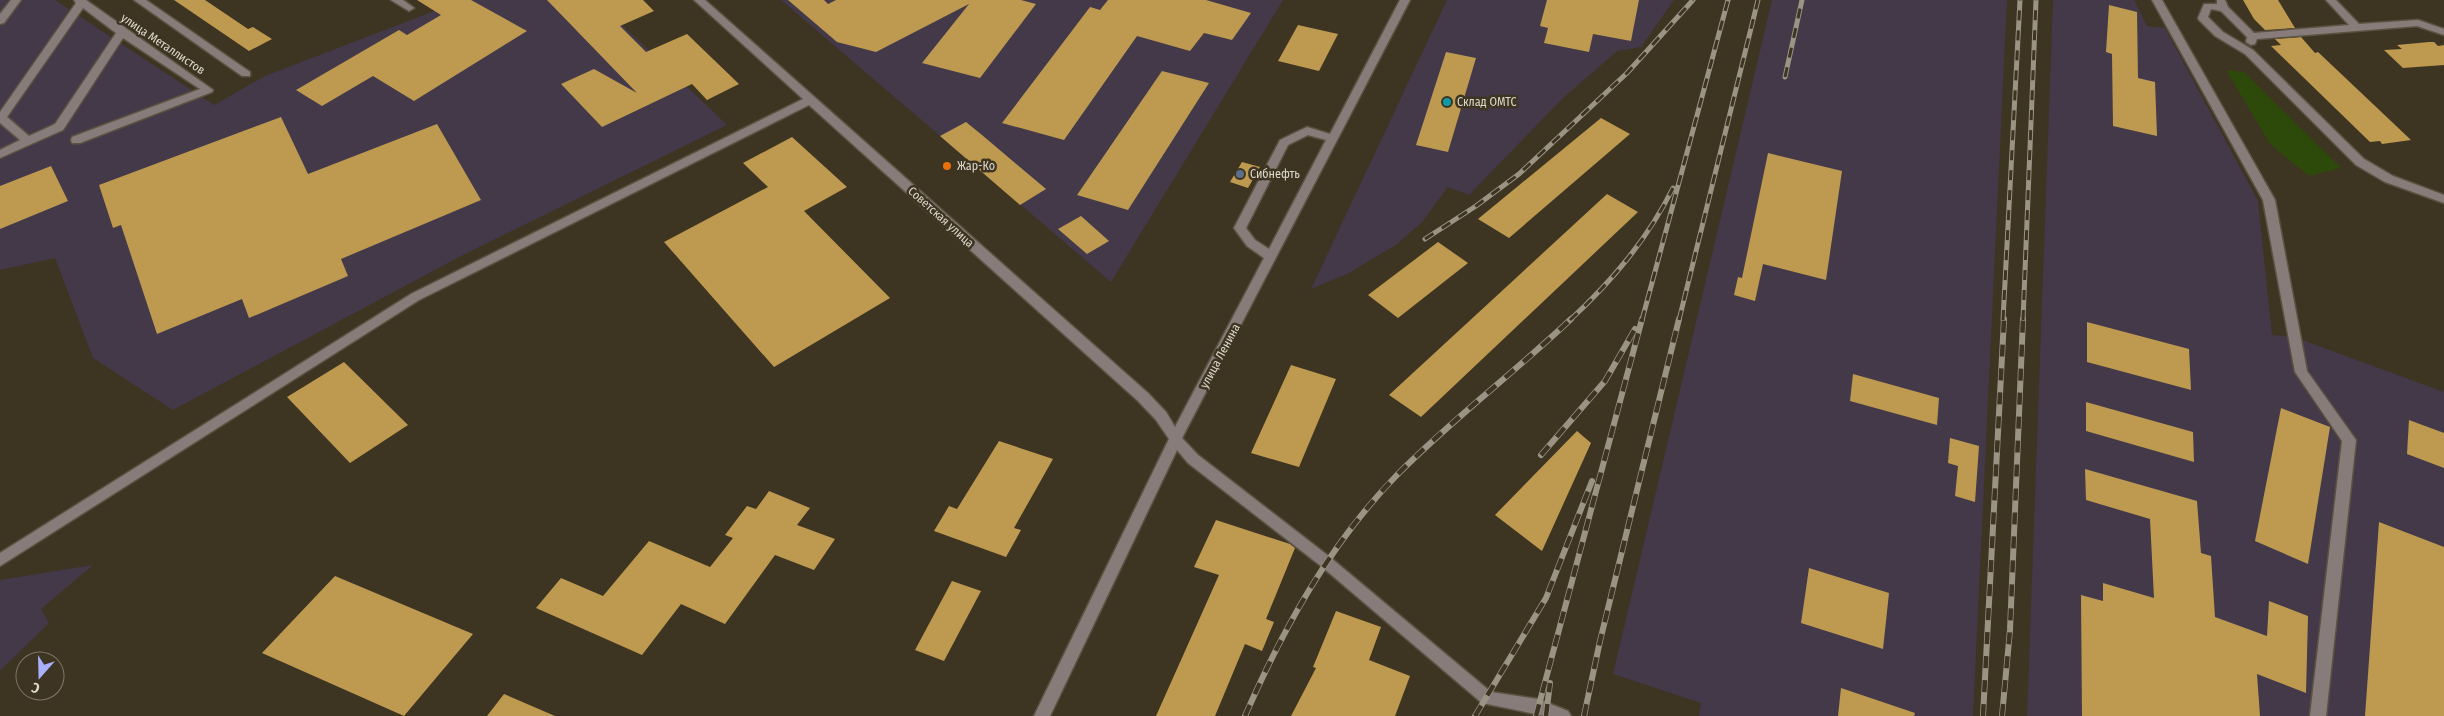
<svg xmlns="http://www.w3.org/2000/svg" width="2444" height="716" font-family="'Fira Sans Condensed',sans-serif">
	<rect width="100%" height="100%" fill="#3e3422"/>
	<g fill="#433949">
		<path d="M0,0H55L214,105L265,76L463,0H596L727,125L461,256L173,410L93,358L55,258L0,270Z"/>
		<path d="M781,0H1283L1111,282Z"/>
		<path d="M1447,0H1674L1641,47L1617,51L1562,99L1469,195L1448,187L1422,222L1396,245L1347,274L1311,289Z"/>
		<path d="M1772,0H2007L1973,716H1699L1701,703L1613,674Z"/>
		<path d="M2053,0H2134L2147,26L2165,28L2258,201L2272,335L2294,337L2444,392V716H2027Z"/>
		<path d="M93,565L41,609L49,623L0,671V580Z"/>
	</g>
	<path fill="#2d4a0b" d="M2226,70L2244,72L2341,168L2309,176L2270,144Z"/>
	<g fill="#be9a50">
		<path d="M174,0H205L248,29L253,27L272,39L249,51Z"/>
		<path d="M417,0H471L527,31L414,101L373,76L322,106L296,90L399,30L407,35L441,15Z"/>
		<path d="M547,0H643L654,11L620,26L646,52L687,34L739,84L707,100L692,84L602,127L561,84L594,69L637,93Z"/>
		<path d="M788,0H824L828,4L836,0H1021L1036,4L980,78L922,63L969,4L876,52L837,42Z"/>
		<path d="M1108,0H1206L1251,13L1232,40L1204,33L1190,51L1137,36L1064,140L1002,123L1090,7L1100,10Z"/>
		<path d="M1547,0H1639L1631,41L1593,34L1589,52L1544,43L1548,28L1540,26Z"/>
		<path d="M2243,0H2278L2295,28L2265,30L2254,19Z"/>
		<path d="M2109,5L2137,12L2138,78L2155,82L2157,136L2113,126L2112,54L2106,52Z"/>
		<path d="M1298,25L1338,34L1319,71L1278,61Z"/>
		<path d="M2301,37L2315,53L2318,52L2411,140L2382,144L2380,141L2370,142L2271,46L2281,45L2275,39Z"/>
		<path d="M2429,42H2434L2438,46L2444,45V65L2403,68L2384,50L2402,49L2397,45Z"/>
		<path d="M1446,52L1476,58L1448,152L1416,145Z"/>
		<path d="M1162,71L1209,83L1128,210L1077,195Z"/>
		<path d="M281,117L308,174L437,124L481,200L341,259L348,276L249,318L242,299L157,334L121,225L113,228L99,185Z"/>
		<path d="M1601,118L1630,134L1509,238L1478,219Z"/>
		<path d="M966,122L982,135L1046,189L1020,205L940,136Z"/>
		<path d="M792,137L847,187L804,211L890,298L774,367L664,242L768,187L743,163Z"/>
		<path d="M1768,153L1842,171L1826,280L1763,264L1755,301L1734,295L1738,277L1742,278Z"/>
		<path d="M1242,162L1260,167L1248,188L1230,182Z"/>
		<path d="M51,166L68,201L0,229V186Z"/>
		<path d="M1607,194L1638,212L1421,417L1389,395Z"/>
		<path d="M1081,216L1109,241L1087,254L1058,229Z"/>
		<path d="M1438,242L1468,263L1398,318L1368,295Z"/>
		<path d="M2087,322L2189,349L2191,390L2087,362Z"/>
		<path d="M344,362L408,425L350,463L287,397Z"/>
		<path d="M1291,365L1336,379L1299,467L1251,453Z"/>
		<path d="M1853,374L1939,398L1937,425L1850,401Z"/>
		<path d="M2086,402L2193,432L2194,462L2086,431Z"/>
		<path d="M2281,408L2330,427L2308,564L2255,541Z"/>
		<path d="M2409,420L2444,433V468L2407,454Z"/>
		<path d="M1577,431L1591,443L1542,551L1495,515Z"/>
		<path d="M1950,438L1979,446L1975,502L1955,496L1958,466L1948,463Z"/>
		<path d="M999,441L1053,459L1014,528L1021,530L1006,557L934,531L949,506L957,509Z"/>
		<path d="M2085,469L2197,501L2201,553L2211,556L2215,617L2267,636L2269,601L2308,616L2306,693L2257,674L2260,716H2082L2081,595L2103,601V583L2154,598L2150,519L2086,500Z"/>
		<path d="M769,491L810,508L797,525L835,539L814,570L775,555L725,624L681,604L642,655L536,608L561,578L603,596L649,541L710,567L733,538L725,535L747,506L756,509Z"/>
		<path d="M1216,520L1290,544L1295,548L1266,619L1274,622L1262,651L1245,644L1215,716H1156L1219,575L1194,567Z"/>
		<path d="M2379,522L2444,547V716H2365Z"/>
		<path d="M1809,568L1889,593L1883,649L1801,623Z"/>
		<path d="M335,576L473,634L404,716L262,653Z"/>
		<path d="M952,581L981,591L944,661L915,650Z"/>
		<path d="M1336,611L1381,627L1369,660L1410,676L1395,716H1291L1316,668L1313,667Z"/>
		<path d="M1841,688L1915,713L1914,716H1838Z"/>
		<path d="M504,694L555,716H487Z"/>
	</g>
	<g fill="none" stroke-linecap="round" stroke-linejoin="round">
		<defs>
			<g id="minor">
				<path d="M11,0H21L4,23L0,24V14Z"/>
				<path d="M74,0H86L213,90L212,92L80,143H72L71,140L72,137L200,89L123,38L63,130L0,158V150L20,140L0,123V112L76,3ZM83,8L116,33L55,124L29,136L7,117Z"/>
				<path d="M134,0H146L250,72V76H242Z"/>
				<path d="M391,0H403L414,8L409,11Z"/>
				<path d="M694,0H705L1148,393L1166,412L1175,427L1264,258L1247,246L1234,228L1280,140L1307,127L1330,134L1400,0H1410L1182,438L1198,455L1331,558L1491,692L1538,699L1568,711L1571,716H1545L1482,703L1321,566L1188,463L1177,450L1050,716H1034L1169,439L1156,420L1138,401L809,105L419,300L0,566V553L411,294L803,99ZM1308,135L1326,140L1269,249L1255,240L1246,228L1288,145Z"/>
				<path d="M2152,0H2162L2275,200L2307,371L2356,440L2326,716H2310L2342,441L2295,372L2263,200Z"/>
				<path d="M2217,0H2225L2228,7L2254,33L2349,25L2326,0H2336L2359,24L2418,20L2444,29V35L2417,26L2257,39L2255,44L2251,45L2246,42L2247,37L2221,11L2211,9L2208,17L2223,32L2253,50L2364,159L2393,176L2444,195V203L2385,182L2356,165L2245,54L2215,36L2199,20L2198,18L2204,4H2217Z"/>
			</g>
		</defs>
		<use href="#minor" stroke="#5b5241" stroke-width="3"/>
		<use href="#minor" fill="#887c7b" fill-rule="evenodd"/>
		<defs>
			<g id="rail-far1">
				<path d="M1785,77L1802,0"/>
				<path d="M1425,239L1476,206L1519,174L1627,73L1693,0"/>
				<path d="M1570,320C1612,281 1647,240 1673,188"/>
				<path d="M1642,320L1728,0"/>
				<path d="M1679,320L1758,0"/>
				<path d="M2003,320L2020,0"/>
				<path d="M2023,320L2036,0"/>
			</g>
			<g id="rail">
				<path d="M1541,455L1605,381L1635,329"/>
				<path d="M1245,716C1283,629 1329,545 1396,476C1451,420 1514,373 1571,319"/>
				<path d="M1475,716L1546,598L1592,481"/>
				<path d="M1536,716L1642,319"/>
				<path d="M1546,716L1550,683"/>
				<path d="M1584,716L1600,641L1679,319"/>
				<path d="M1983,716L2004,319"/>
				<path d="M2002,716L2010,630L2023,319"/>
			</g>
		</defs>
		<use href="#rail-far1" stroke="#9b9485" stroke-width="5"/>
		<use href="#rail" stroke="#9b9485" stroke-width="6"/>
		<use href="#rail-far1" stroke="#3e3422" stroke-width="3" stroke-dasharray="10" stroke-linecap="butt"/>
		<use href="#rail" stroke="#3e3422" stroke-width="4.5" stroke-dasharray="12" stroke-linecap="butt"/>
	</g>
	<circle fill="#0f9aa8" stroke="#3e3422" stroke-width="2" cx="1447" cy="102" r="5"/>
	<circle fill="#e8710a" stroke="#3e3422" stroke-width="2" cx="947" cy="166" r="5"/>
	<circle fill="#5c6f8a" stroke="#3e3422" stroke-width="2" cx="1240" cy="174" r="5"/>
	<g text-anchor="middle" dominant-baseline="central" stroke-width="5" stroke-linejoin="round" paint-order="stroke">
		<g font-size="12" fill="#ded9cd" stroke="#3e3422">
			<text transform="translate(163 44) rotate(34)">улица Металлистов</text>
			<text transform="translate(941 217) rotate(42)">Советская улица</text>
			<text transform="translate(1220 356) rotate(-62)">улица Ленина</text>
		</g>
		<g font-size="12" fill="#ded9cd" stroke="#3e3422" text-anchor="start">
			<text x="1457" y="102">Склад ОМТС</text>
			<text x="957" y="166">Жар-Ко</text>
			<text x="1250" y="174">Сибнефть</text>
		</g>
	</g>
	<g transform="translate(40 676) rotate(200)"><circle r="24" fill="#3e3422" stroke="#7e7666"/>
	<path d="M0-4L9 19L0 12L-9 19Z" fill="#a9b0fc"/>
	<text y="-8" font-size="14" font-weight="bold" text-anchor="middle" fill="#ded9cd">С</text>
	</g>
</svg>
